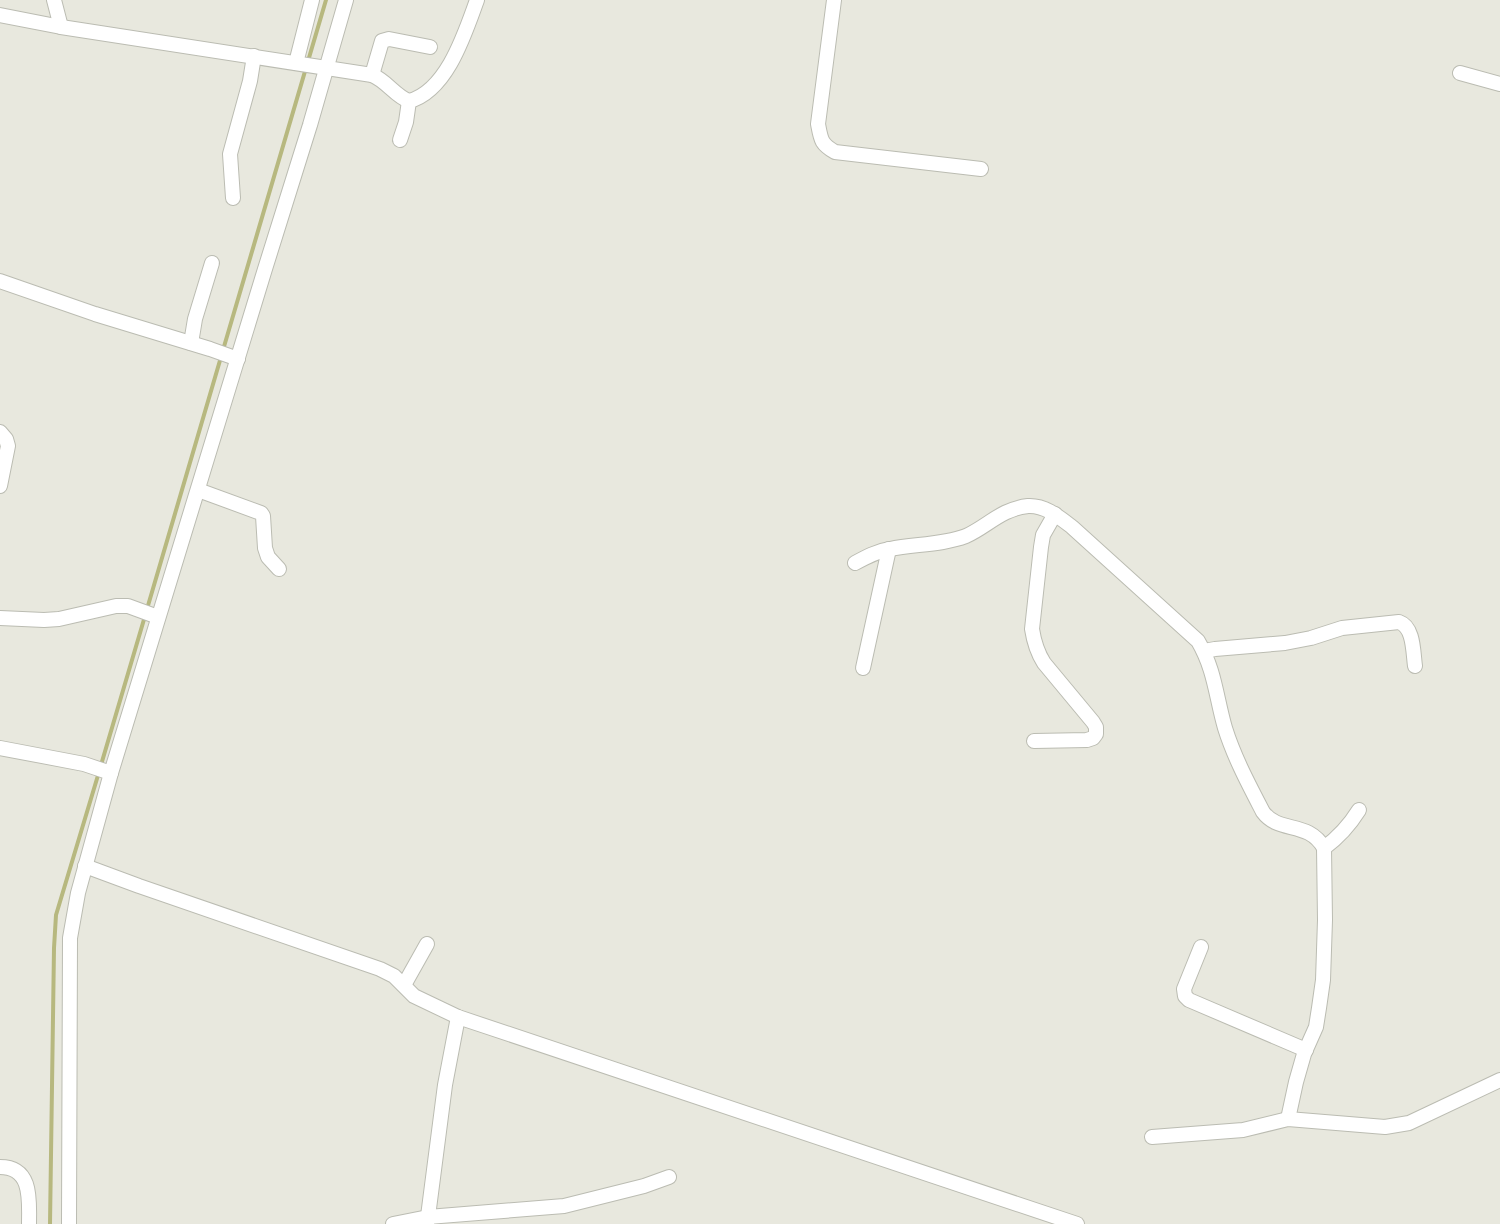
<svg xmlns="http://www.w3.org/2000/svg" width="1500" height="1224" font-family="'Work Sans',sans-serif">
	<rect width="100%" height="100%" fill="#e8e8de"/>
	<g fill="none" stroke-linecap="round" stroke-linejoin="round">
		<g stroke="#b7b87f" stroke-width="4">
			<path d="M223,350L326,0"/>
			<path d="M147,609L221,357"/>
			<path d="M101,765L145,616"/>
			<path d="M50,1224L54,948L56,915L99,772"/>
		</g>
		<defs>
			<g id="minor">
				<path d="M54,0L61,27"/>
				<path d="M834,0L818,124C821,140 821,144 835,152L981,169"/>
				<path d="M0,15L61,27L372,75C387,81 395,96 409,101C447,91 465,33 477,0"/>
				<path d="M296,63L312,0"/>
				<path d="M1460,73L1500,84"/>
				<path d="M372,75L382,41L389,39L430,47"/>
				<path d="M400,140L406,122L409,101"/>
				<path d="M233,198L230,154L250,81L254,56"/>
				<path d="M0,281L95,314L210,349L238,359"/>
				<path d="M191,343L195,319L212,263"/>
				<path d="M0,432L6,439L8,446L0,486"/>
				<path d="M198,490L261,513L263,516L265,548L268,557L279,569"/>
				<path d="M855,563C866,557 877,551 890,549C915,544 942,545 966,536C988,526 1001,509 1028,506C1045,505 1059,517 1072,527L1198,641C1215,670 1216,697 1225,728C1234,757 1249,785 1263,812C1279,834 1308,820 1324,848L1325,920L1323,980L1319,1008L1316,1027L1304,1054L1296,1082L1288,1119"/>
				<path d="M0,618L44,620L59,619L116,606H128L158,617"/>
				<path d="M1204,651L1215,649L1285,643L1311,638L1342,628L1399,622C1414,627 1413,652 1415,666"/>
				<path d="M863,668L889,549"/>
				<path d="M1034,741L1087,740L1093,738L1096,734V727L1093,722L1044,663C1037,652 1034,642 1032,629L1041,547L1043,535L1055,514"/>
				<path d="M0,748L84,764L111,773"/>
				<path d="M1324,848C1339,837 1349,826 1359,810"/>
				<path d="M85,866L139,886L380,969L394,976L414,996L458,1017L1077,1224"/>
				<path d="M1201,947L1184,989L1185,996L1189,1000L1306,1050"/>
				<path d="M404,985L427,944"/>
				<path d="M1152,1137L1243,1130L1288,1119L1385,1127L1409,1123L1500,1080"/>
				<path d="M0,1167C33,1167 29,1201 29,1224"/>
				<path d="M69,1224L70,938L78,893L111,773L265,269L310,125L346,0"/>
				<path d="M393,1224L428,1217L564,1206L644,1186L669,1177"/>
				<path d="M427,1224L445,1085L458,1017"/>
			</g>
		</defs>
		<use href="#minor" stroke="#bbbcb2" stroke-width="16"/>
		<use href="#minor" stroke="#fff" stroke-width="14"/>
	</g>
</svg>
